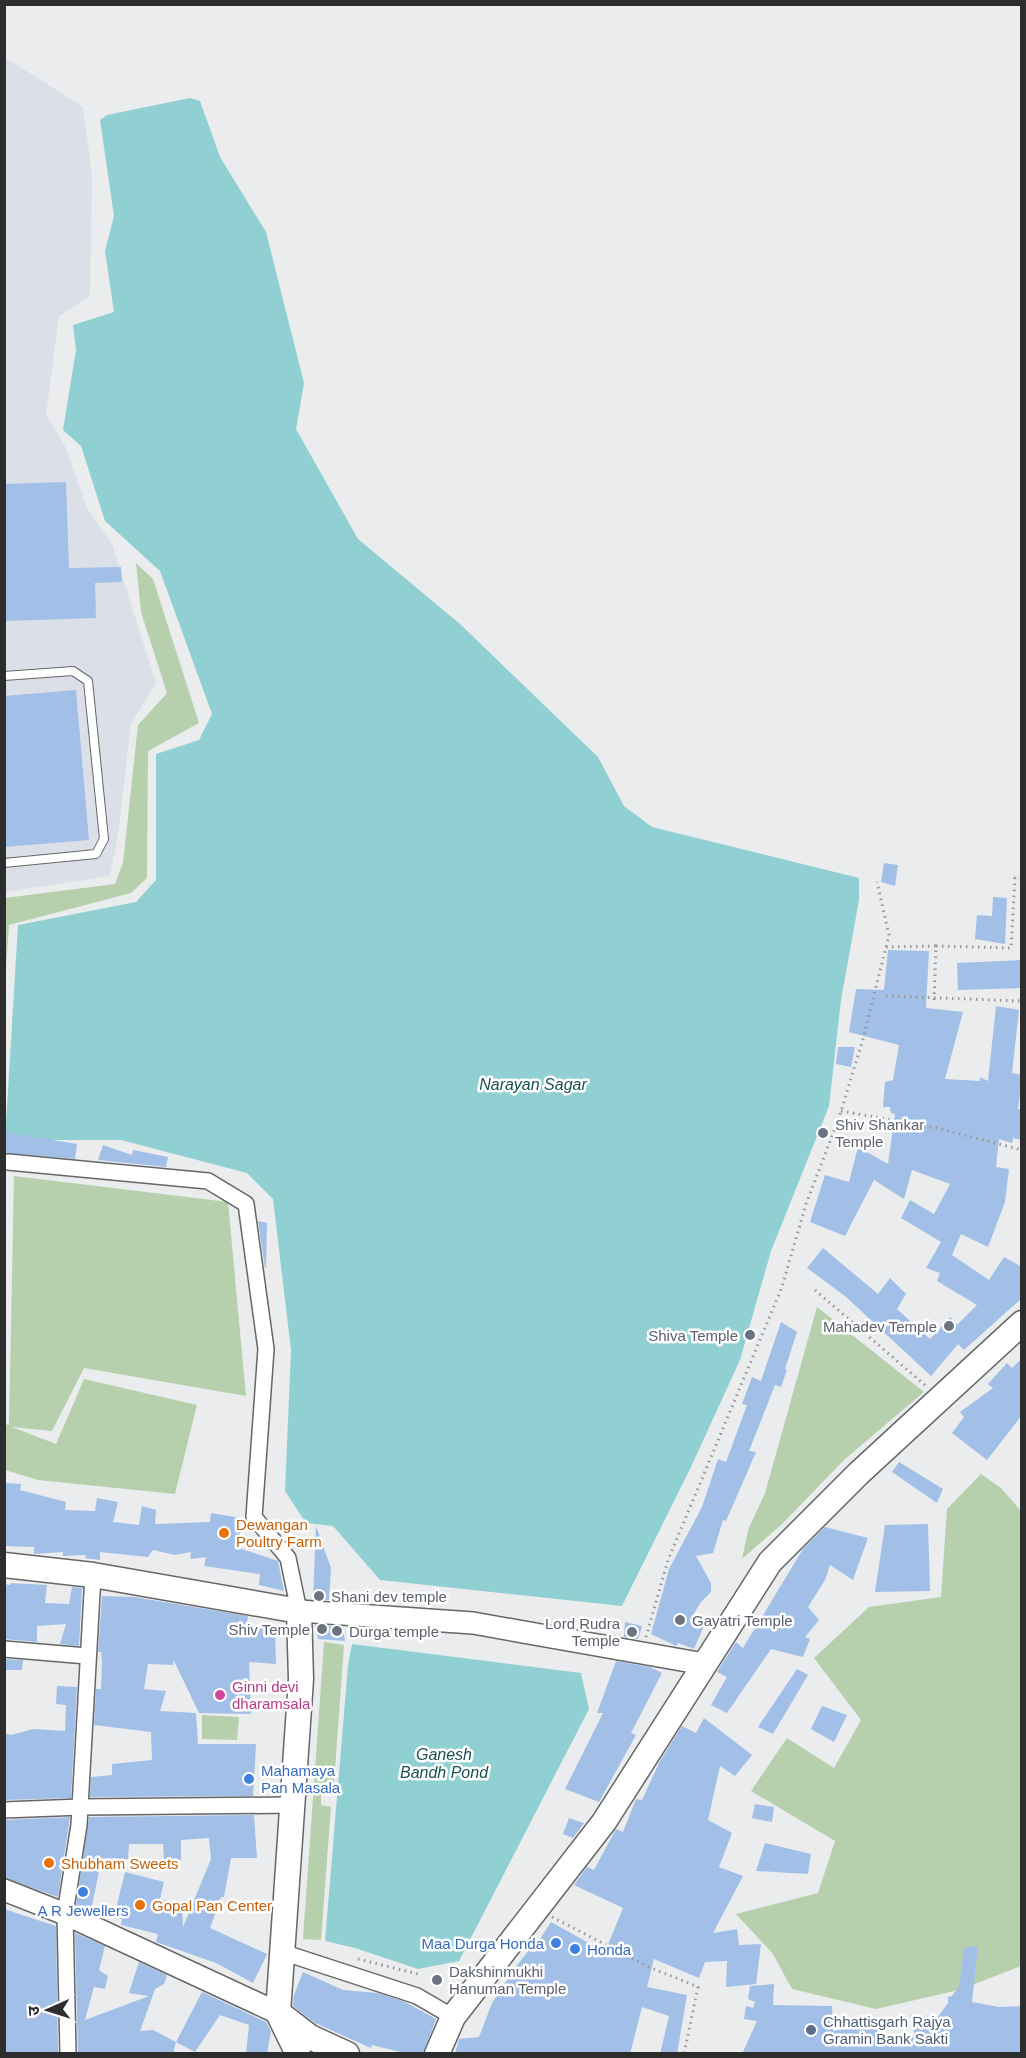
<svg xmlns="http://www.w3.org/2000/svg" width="1026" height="2058" font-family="Arial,'Noto Sans Devanagari',sans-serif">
	<rect width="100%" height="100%" fill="#ebeced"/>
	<path fill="#dbe0e8" d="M9,60L83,107L92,175L90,296L59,316L46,415L65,446L87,508L112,544L156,683L131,724L118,835L110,876L5,892L4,61Z"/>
	<g fill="#b6d0ad">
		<path d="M136,563L153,579L199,723L148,751L147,878L131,893L9,925L5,983V898L115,884L123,863L138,725L167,693L141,612Z"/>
		<path d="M14,1176L228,1202L246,1396L84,1368L52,1431L12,1427L56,1444L84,1379L197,1405L175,1494L38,1480L5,1470V1424L9,1425Z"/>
		<path d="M817,1307L924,1392L845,1459L781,1525L742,1559L748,1530L765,1493Z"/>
		<path d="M981,1474L1001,1488L1021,1511V1966L959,1990L876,2009L792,1989L773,1954L736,1914L818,1893L835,1841L751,1791L787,1738L834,1768L861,1720L814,1658L869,1607L941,1597L947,1509Z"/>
		<path d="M324,1642L344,1645L334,1783L321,1785V1805L331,1807L321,1940L303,1939Z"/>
		<path d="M202,1715L239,1717L237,1740L202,1739Z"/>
	</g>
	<g fill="#91d0d2">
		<path d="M190,98L200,101L220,157L266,232L304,383L296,429L358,539L460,624L598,757L624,806L652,827L859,878V900L841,1000L829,1106L771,1251L740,1360L690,1469L622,1606L380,1580L333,1526L306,1523L285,1491L291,1350L273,1199L247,1173L121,1140H5L18,925L136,902L156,880V754L199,740L212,714L160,571L105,521L81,446L63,430L76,350L73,325L114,312L105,251L114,216L100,120L107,115Z"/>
		<path d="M352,1644L581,1673L589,1709L459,1961L418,1969L355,1948L325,1941L348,1665Z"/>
	</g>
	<g fill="#a2bfe7">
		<path d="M66,482L69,568L121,567L122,582L95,583L96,618L4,621V484Z"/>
		<path d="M76,690L89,840L4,847V696Z"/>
		<path d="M884,863L898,865L895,886L881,882Z"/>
		<path d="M993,897L1007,898L1005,944L975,939L977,915L992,916Z"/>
		<path d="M888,950L929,951L926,1008L963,1012L945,1079L980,1081V1077L988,1081L996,1006L1019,1010L1012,1073L1022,1075L1018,1109H1022V1140L1013,1138L1012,1143L999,1139L996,1167L1009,1169L1005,1202L988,1247L961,1234L952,1255L989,1280L1004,1257L1022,1267V1298L964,1350L958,1344L931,1376L845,1296L807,1268L823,1248L878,1294L890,1278L906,1294L897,1309L930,1339L950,1317L957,1325L977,1305L937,1281L940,1273L926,1268L941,1242L901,1218L910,1200L934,1214L950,1184L912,1170L904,1199L874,1180L845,1236L810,1222L825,1175L849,1182L858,1147L888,1164L895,1114L891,1113L890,1107H883L885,1082L893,1080L899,1045L849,1032L856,989L884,990Z"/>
		<path d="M1022,960V988L958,990L957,963Z"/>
		<path d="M838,1047H855L851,1067L836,1064Z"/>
		<path d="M4,1132L77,1144L75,1159L4,1153Z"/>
		<path d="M103,1145L132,1155L133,1150L168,1157L166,1167L98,1160Z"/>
		<path d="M258,1221L267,1223L266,1268H265Z"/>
		<path d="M781,1322L797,1332L785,1369L787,1370L781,1387L775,1385L749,1451L756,1452L726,1521L723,1520L713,1553L696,1556L711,1583V1592L701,1602L690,1620L704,1626L694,1649L678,1643L676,1646L651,1634L669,1569L702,1507L718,1459L726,1462L747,1405L742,1404L752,1377L761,1381Z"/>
		<path d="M1022,1358V1415L987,1460L952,1433L964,1417L960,1412L993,1388L988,1384L1007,1363L1012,1368Z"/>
		<path d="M899,1462L943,1489L937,1503L892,1472Z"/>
		<path d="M4,1483L21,1484L20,1490L66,1502L65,1510L95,1511L97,1498L118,1502L113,1522L139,1525L142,1506L156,1510L155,1524L210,1522L211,1513L241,1518L239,1548L278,1561L284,1591L259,1585L260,1574L204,1566L206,1557L190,1559L191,1552L175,1555L153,1550L148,1557L100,1552V1560L85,1558L86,1555L63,1556V1552L34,1554V1547L4,1546Z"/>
		<path d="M928,1524L930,1591L875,1592L885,1525Z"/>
		<path d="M316,1526L331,1568L329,1600L313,1599Z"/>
		<path d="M825,1527L868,1538L853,1580L830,1565L825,1580L808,1607L819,1620L805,1637L810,1639L803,1657L771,1649L727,1713L711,1705L727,1677L717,1672L736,1642L743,1648L803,1549Z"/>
		<path d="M11,1583L47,1585L45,1603L69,1604L72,1587L82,1588L79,1646L60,1644L66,1624L37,1626V1642L4,1639V1584L10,1585Z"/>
		<path d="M102,1596L134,1597L248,1616L246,1630L275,1626L276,1664L249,1662L251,1714L199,1713L174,1661L173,1665L148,1664L144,1689L166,1691L160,1711L196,1713L198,1744H256L253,1796L90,1797L91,1777L112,1775V1764L152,1760L151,1732L94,1725L96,1689H101L102,1661L101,1652H98Z"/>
		<path d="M625,1622L642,1626L638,1639L624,1637Z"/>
		<path d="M315,1625L343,1627L345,1641L318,1639Z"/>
		<path d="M4,1659L23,1660L22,1670H4Z"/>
		<path d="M616,1661L650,1667L662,1673L631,1733L636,1735L599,1802L565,1789L603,1713H597Z"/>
		<path d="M797,1669L808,1675L773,1734L758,1727Z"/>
		<path d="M57,1686L77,1687L71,1798L4,1800V1733L11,1735L33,1729L65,1731L66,1705L56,1704Z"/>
		<path d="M822,1706L847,1715L834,1742L811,1729Z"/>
		<path d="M704,1718L752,1755L735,1776L720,1766L708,1820L732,1833L719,1867L743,1876L713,1933L737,1929L739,1945L761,1944L756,1984L726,1987L727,1961L705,1962L699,1978L654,1959L647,1987L687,1995L677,2054H660L669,2016L642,2007L630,2054H455L459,2039L479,2037L492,2003L514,1969L534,1944L536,1945L551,1922L605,1952L623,1908L574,1885L587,1867L594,1870L616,1829L623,1832L636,1799L642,1800L660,1761L682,1726L696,1733Z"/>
		<path d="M755,1804L774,1807L772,1822L752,1818Z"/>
		<path d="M254,1815L257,1858H231L224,1897H221L210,1928L267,1954L253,1983L216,1963L156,1942L158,1934L121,1925L122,1919L114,1917L125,1872L164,1882L160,1899L182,1905L183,1927L211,1859L209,1838L181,1840V1860H164L163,1844H129L128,1859L101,1858V1862H88L100,1866L91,1911L76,1905L89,1817Z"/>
		<path d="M70,1817L58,1897L4,1878V1820Z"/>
		<path d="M569,1818L584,1823L573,1838L563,1834Z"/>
		<path d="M765,1843L811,1854L808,1874L756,1871Z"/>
		<path d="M4,1909L56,1926L58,2054H4Z"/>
		<path d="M75,1933L105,1946L99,1970L108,1976L105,1989L94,1987L85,2020L149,1996L129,1993L139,1962L167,1975L164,1984L155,1989L140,2031L153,2030L176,2042L173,2054H78Z"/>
		<path d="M978,1946L972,2002L999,2007L1022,2006L1020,2054H742L757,2021L744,2019L746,2006L753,2008L755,2002L748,1999L750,1986L774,1984L773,2005L832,2006L833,2031L879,2022L877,2038L915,2035L910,2015L937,2018L948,2003V1997L952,1996L959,1986L964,1947Z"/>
		<path d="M303,1972L343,1990L378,1993L405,2002L436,2019L423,2054H408L372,2045L371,2048L315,2023L293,2006L294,1995Z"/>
		<path d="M202,1992L266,2022L271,2031L267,2054H246L249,2025L220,2015L195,2052L176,2042Z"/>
	</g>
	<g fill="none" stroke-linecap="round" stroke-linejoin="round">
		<defs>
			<path id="lane" d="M4,676L73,671L88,681L104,839L96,854L4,863"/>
			<g id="street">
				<path d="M8,1162L208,1181L246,1204L266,1349L254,1517L288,1558L299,1611"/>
				<path d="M4,1649L87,1656"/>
				<path d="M4,1810L81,1807L294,1805"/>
				<path d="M282,1952L417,1996L453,2017"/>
				<path d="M68,2054L65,1914L79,1825L93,1575"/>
			</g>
			<g id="secondary">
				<path d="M299,1611L473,1623L704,1664"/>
				<path d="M4,1890L65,1914L278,2013"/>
			</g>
			<g id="primary">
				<path d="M4,1565L93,1575L299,1611L301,1679L278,2013L298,2054"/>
				<path d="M284,2017L310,2037L347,2054"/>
				<path d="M437,2054L453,2017L604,1822L770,1562L859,1473L1022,1323"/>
			</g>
		</defs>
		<use href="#lane" stroke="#656666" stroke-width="10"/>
		<use href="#street" stroke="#656666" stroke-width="18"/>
		<use href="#secondary" stroke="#656666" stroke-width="24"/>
		<use href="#primary" stroke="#656666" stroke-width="27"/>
		<g stroke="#969697" stroke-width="3" stroke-dasharray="1.5 4.5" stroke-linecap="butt">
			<path d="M886,947L936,946"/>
			<path d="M886,996L1022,1001"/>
			<path d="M934,1000L936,946L1011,948L1015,878H1022"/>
			<path d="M841,1111L937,1128L1022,1150"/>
			<path d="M815,1290L926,1386"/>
			<path d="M646,1637L668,1560L782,1287L806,1204L839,1118L863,1039L889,935L877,882"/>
			<path d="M552,1917L649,1967L698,1987L684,2054"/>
			<path d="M358,1959L418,1974"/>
		</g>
		<use href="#lane" stroke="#fff" stroke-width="8"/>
		<use href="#street" stroke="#fff" stroke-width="15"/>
		<use href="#secondary" stroke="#fff" stroke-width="21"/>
		<use href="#primary" stroke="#fff" stroke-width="24"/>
	</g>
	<g fill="#6b7280" stroke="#fff" stroke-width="2">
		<circle cx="823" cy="1133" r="6"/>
		<circle cx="949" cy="1326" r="6"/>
		<circle cx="750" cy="1335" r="6"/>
		<circle cx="319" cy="1596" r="6"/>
		<circle cx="680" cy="1620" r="6"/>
		<circle cx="322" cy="1629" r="6"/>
		<circle cx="337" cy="1631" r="6"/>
		<circle cx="632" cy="1632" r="6"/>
		<circle cx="437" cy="1980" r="6"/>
	</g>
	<g fill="#e8710a" stroke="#fff" stroke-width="2">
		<circle cx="224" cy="1533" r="6"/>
		<circle cx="49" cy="1863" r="6"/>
		<circle cx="140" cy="1905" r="6"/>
	</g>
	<circle fill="#d1479c" stroke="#fff" stroke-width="2" cx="220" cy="1695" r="6"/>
	<g fill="#3f7fe0" stroke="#fff" stroke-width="2">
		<circle cx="249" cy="1779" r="6"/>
		<circle cx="83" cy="1892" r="6"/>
		<circle cx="556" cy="1943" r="6"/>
		<circle cx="575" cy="1949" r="6"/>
	</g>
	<circle fill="#5c6f8a" stroke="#fff" stroke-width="2" cx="811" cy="2030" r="6"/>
	<g text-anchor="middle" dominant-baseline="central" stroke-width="5" stroke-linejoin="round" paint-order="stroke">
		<g font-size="15" fill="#5b616d" stroke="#fff" text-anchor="start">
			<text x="835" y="1124">Shiv Shankar<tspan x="835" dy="17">Temple</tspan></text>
			<text x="937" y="1326" text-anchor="end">Mahadev Temple</text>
			<text x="738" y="1335" text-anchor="end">Shiva Temple</text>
			<text x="331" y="1596">Shani dev temple</text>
			<text x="692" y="1620">Gayatri Temple</text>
			<text x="620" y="1623" text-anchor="end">Lord Rudra<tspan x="620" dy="17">Temple</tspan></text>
			<text x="310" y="1629" text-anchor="end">Shiv Temple</text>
			<text x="349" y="1631">Durga temple</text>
			<text x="449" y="1971">Dakshinmukhi<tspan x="449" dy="17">Hanuman Temple</tspan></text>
		</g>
		<g font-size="15" fill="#c56008" stroke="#fff" text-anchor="start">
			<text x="236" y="1524">Dewangan<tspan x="236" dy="17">Poultry Farm</tspan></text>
			<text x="61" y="1863">Shubham Sweets</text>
			<text x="152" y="1905">Gopal Pan Center</text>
		</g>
		<g font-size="15" fill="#b23c85" stroke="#fff" text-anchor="start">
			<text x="232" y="1686">Ginni devi<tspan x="232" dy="17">dharamsala</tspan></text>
		</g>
		<g font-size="15" fill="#366cbe" stroke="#fff" text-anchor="start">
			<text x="261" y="1770">Mahamaya<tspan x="261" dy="17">Pan Masala</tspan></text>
			<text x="83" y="1910" text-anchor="middle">A R Jewellers</text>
			<text x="544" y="1943" text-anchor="end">Maa Durga Honda</text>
			<text x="587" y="1949">Honda</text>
		</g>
		<g font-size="15" fill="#4e5e75" stroke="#fff" text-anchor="start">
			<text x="823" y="2021">Chhattisgarh Rajya<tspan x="823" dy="17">Gramin Bank Sakti</tspan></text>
		</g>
		<g font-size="16" font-style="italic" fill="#1a5153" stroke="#fff">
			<text x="533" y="1084">Narayan Sagar</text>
			<text x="444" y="1754">Ganesh<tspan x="444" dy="18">Bandh Pond</tspan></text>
		</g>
	</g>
	<rect width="1026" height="2058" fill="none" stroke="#2d2d2e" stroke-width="12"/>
	<g transform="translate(48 2010) rotate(267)" stroke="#ffffff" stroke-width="4.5" paint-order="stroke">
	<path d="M0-4.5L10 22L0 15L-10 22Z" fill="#2d2d2e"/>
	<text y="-9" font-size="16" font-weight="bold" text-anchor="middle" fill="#2d2d2e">उ</text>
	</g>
</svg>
